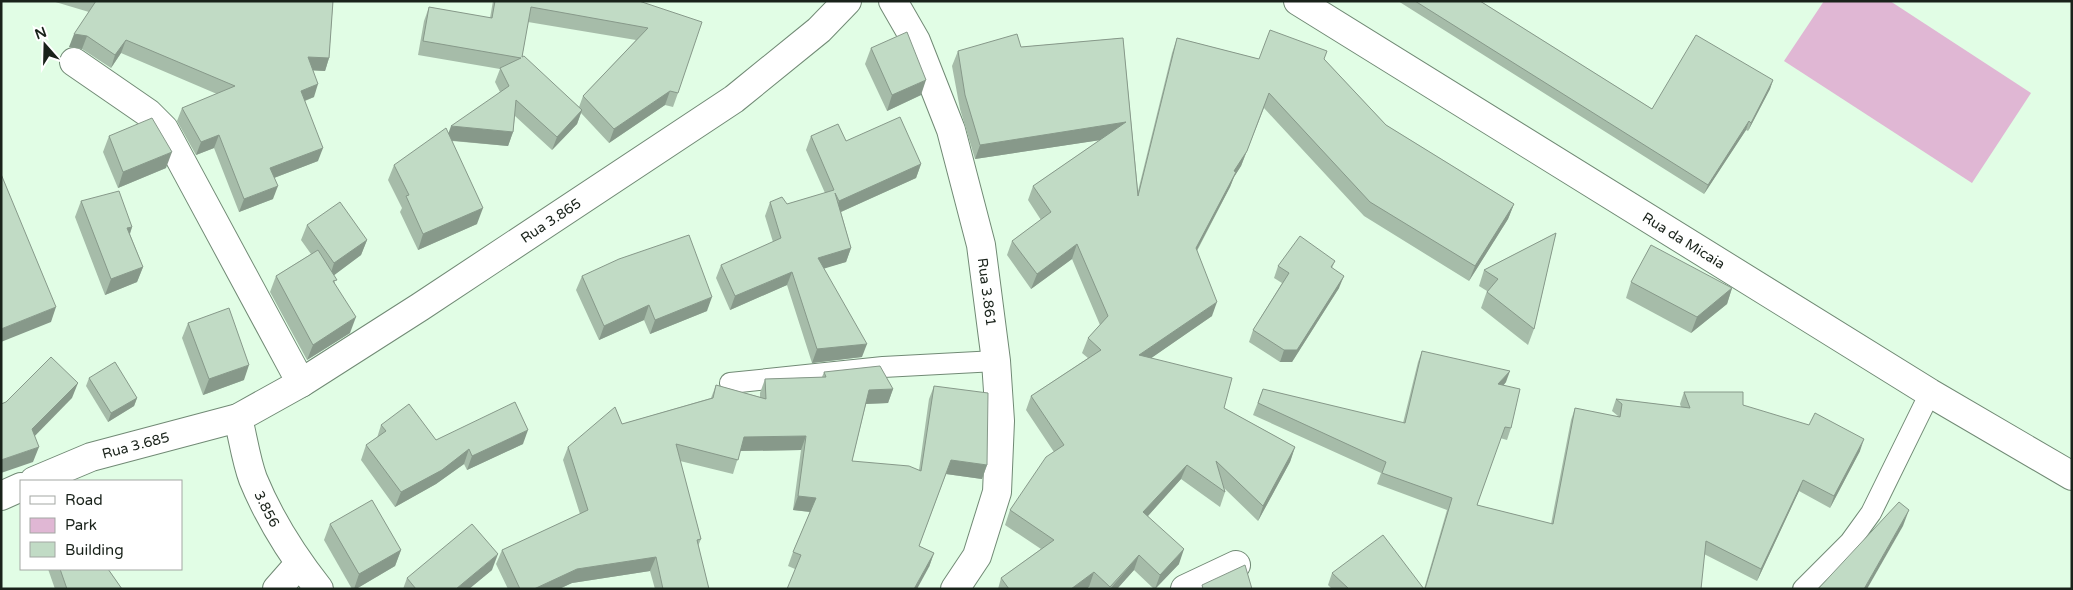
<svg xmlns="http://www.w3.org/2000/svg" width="2073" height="590" font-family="'Varela Round',sans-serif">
	<rect width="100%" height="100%" fill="#e1fde5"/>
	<path fill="#e0b7d4" d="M1824,1H1890L2031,93L1972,183L1784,61Z"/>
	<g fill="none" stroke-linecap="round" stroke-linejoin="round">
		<defs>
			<g id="lane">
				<path d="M730,383L883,367L996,361"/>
				<path d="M1803,589L1850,542L1871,513L1930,393"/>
			</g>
			<g id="street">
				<path id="s1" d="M893,1L916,41L951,130L981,245L996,361L1000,421L997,492L977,556L955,589"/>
				<path id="s2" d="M1298,1L1930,393L2072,476"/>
				<path d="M74,62L148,113L164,129L301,383"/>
				<path id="s3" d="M238,418C243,438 246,460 253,479C269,518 293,556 319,589"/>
				<path id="s4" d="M34,481L91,457L238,418L301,383L420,307L734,99L819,30L847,1"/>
				<path d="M1,496L21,487"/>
				<path d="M277,589L299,564"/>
				<path d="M1185,589L1236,565"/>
			</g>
		</defs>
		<use href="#lane" stroke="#718a75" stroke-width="22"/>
		<use href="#street" stroke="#718a75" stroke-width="30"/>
		<use href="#lane" stroke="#fff" stroke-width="20"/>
		<use href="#street" stroke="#fff" stroke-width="28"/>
	</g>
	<g fill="#a6bca9" fill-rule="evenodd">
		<path d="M52,1H336L335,2H333L329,58L325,71L313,70L314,97L305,101L318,161L274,178L273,199L239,212L214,148L196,155L177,121L182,108L217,94L121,53L111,68L82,49L69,47L89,12Z"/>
		<path d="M493,1H639L678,93L673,107L665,105L609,143L581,113L577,124L552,150L515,116L513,132L508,146L452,141L477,224L418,250L400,212L402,208L388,180L394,165L448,133L500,92L495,82L500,69L418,55L424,21L429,7L490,18ZM528,22L636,40L583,96L579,107L522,57Z"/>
		<path d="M1398,1H1480L1652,109L1773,80L1770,89L1748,131L1746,130L1704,194Z"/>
		<path d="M1123,38L1138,191L1172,53L1177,38L1259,59H1324L1386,125L1514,204L1508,219L1469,281L1364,216L1264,108L1241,166L1234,177L1230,187L1197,251L1212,316L1151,358L1224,408L1295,447L1290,462L1258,521L1224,488L1225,492L1220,507L1181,479L1148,516L1179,564L1155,589H1154L1134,570L1117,589H1091L1089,587L1086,589H998L1001,578L1041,549L1005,525L1010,510L1054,452L1026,410L1031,396L1088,358L1082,353L1088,338L1100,325L1072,259L1031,289L1007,255L1012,241L1041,220L1028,200L1033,186L1100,140L975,159L960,109L952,66L958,51L1021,47Z"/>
		<path d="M871,48L921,95L887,111L865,64Z"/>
		<path d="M109,136L166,168L118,188L103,152Z"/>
		<path d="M811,136L846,141L921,164L916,178L841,212L851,248L846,262L823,268L862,357L812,363L787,285L730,310L716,278L721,265L773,242L765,216L770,202L787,204L825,193L806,150Z"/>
		<path d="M81,201L132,227L130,234L143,267L137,282L105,295L75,217Z"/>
		<path d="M307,225L367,240L361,255L334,275L335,284L350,333L307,360L270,292L276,276L311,254L301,240Z"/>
		<path d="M1556,233L1534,329L1528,345L1481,308L1487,291L1479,286L1484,270Z"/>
		<path d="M1335,261L1332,268L1339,288L1292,362H1280L1249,342L1253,330L1282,283L1274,278L1278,266Z"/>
		<path d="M582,276L707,311L650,334L644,320L599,340L576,290Z"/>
		<path d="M1631,282L1732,288L1727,304L1691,333L1626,298Z"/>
		<path d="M188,323L244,380L203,395L182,338Z"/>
		<path d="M1422,351L1506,382L1503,386L1511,428L1507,440L1500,438L1477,505L1551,524L1571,420L1575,408L1618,417V416L1612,411L1616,399L1681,407L1680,404L1684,392L1743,405L1860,451L1830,508L1799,491L1757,581L1704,554L1701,589H1424L1447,510L1377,484L1381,473L1253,415L1263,389L1403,423L1418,362Z"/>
		<path d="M824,372L893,389L888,403L866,404L852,461L919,470L929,399L934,386L987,465L982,479L946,474L919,546L934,553L929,567L795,569L788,566L793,552L810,512L793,510L801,450L740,451L733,474L680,461L701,539L698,546L709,589H655L650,571L572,583L559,589H508L496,564L502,550L580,514L563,460L568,447L622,424L711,398L716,385L760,397V393L765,379L822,377Z"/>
		<path d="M89,378L137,398L134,406L108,422L86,386Z"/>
		<path d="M381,425L436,440L523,444L467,470L464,464L436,484L395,507L361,460L366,445L377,438Z"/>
		<path d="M330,524L401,550L395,566L356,589H352L324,540Z"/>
		<path d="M48,569H108L122,589H55Z"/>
		<path d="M492,570L469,589H403L407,578Z"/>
		<path d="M1332,573L1424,589H1332L1328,585Z"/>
	</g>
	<g fill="#87998a">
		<path d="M74,34L87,36L82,49L69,47Z"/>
		<path d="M126,40L121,53L111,68L115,55Z"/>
		<path d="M308,57L329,58L325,71L303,70Z"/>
		<path d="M926,80L921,95L887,111L892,95Z"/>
		<path d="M1773,80L1770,89L1748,131L1751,123Z"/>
		<path d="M318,84L314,97L296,104L301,91Z"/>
		<path d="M670,91L665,105L609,143L614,129Z"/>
		<path d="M1269,93L1241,166L1234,177L1230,187L1190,263L1196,248Z"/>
		<path d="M582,110L577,124L552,150L557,137Z"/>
		<path d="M1749,121L1746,130L1704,194L1708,185Z"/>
		<path d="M1126,122L1121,137L975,159L980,145Z"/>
		<path d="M451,126L513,132L508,146L446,140Z"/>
		<path d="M219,135L214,148L196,155L201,142Z"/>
		<path d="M323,148L318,161L266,181L270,168Z"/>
		<path d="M172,152L166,168L118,188L123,172Z"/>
		<path d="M921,164L916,178L834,215L839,201Z"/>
		<path d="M278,186L273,199L239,212L244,199Z"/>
		<path d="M1514,204L1508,219L1469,281L1475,266Z"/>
		<path d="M483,208L477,224L418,250L423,234Z"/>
		<path d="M132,227L127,242V228Z"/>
		<path d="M367,240L361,255L329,279L334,263Z"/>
		<path d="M1077,244L1072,259L1031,289L1037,274Z"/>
		<path d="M851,248L846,262L813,272L818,258Z"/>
		<path d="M143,267L137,282L105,295L111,279Z"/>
		<path d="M792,272L787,285L730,310L735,296Z"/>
		<path d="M1344,276L1339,288L1292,362H1280L1284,350Z"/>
		<path d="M1732,288L1727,304L1691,333L1697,317Z"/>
		<path d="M712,297L707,311L650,334L655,320Z"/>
		<path d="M1217,302L1212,316L1134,370L1139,355Z"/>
		<path d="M649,305L644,320L599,340L604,326Z"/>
		<path d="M56,307L51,322L1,342V329Z"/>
		<path d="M356,317L350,333L307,360L313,345Z"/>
		<path d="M867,344L862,357L812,363L817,349Z"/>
		<path d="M249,365L244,380L203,395L209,379Z"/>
		<path d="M1510,371L1506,382L1494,396L1498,384Z"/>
		<path d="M78,383L72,398L27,444L32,429Z"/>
		<path d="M893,389L888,403L864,404L869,390Z"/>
		<path d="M137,398L134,406L108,422L111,413Z"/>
		<path d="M528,430L523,444L467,470L472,456Z"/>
		<path d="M806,436L801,450L739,451L744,437Z"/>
		<path d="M1864,439L1860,451L1830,508L1834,496Z"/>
		<path d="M39,447L33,462L1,473V460Z"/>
		<path d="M1295,447L1290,462L1258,521L1263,506Z"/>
		<path d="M469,449L464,464L436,484L395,507L401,492Z"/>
		<path d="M951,460L987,465L982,479L946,474Z"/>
		<path d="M1187,465L1181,479L1138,527L1143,512Z"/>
		<path d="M1803,480L1799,491L1757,581L1761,569Z"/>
		<path d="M798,496L816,498L811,512L793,510Z"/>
		<path d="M1909,510L1903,526L1867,589H1864Z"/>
		<path d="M1184,549L1179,564L1155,589L1160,575Z"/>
		<path d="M401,550L395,566L356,589H354L359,574Z"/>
		<path d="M934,553L929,567L917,589H914Z"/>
		<path d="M498,554L492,570L469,589H456Z"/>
		<path d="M1139,555L1134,570L1117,589H1110Z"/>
		<path d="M656,557L650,571L572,583L559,589H534L577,569Z"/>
		<path d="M1094,572L1089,587L1086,589H1071Z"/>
	</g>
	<g fill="#c1dbc5" stroke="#87998a">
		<path d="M96,1H333L329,58L308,57L318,84L301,91L323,148L270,168L278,186L244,199L219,135L201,142L182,108L235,86L126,40L115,55L87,36L74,34Z"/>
		<path d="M495,1H639L702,22L678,93L670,91L614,129L583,96L648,28L531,7L522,57L524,56L582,110L557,137L516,100L513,132L451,126L509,86L500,68L521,58L423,41L429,7L492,18Z"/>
		<path d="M1415,1H1480L1652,109L1696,35L1773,80L1751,123L1749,121L1708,185Z"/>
		<path d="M1270,30L1327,51L1324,59L1386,125L1514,204L1475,266L1370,202L1269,93L1247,151L1234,171L1236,172L1196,248L1217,302L1139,355L1232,378L1224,408L1295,447L1263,506L1216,461L1225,492L1187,465L1143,512L1184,549L1160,575L1139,555L1110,587L1094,572L1071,589H1009L1001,578L1054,540L1010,510L1046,457L1064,445L1031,396L1101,350L1088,338L1108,316L1077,244L1037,274L1012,241L1051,212L1033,186L1126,122L980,145L965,95L958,51L1017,34L1021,47L1123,38L1138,196L1177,38L1259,59Z"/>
		<path d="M907,32L926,80L892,95L871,48Z"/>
		<path d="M900,117L921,164L839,201L835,193L851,248L818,258L867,344L817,349L792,272L735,296L721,265L781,238L770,202L782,197L787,204L834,190L811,136L838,124L846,141Z"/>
		<path d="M152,118L172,152L123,172L109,136Z"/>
		<path d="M446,128L483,208L423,234L406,196L409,195L394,165Z"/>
		<path d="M1,174L56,307L1,329Z"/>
		<path d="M119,191L132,227L127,228L143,267L111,279L81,201Z"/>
		<path d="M340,202L367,240L334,263L307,225Z"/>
		<path d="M1556,233L1534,329L1487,292L1498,279L1484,270Z"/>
		<path d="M689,235L712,297L655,320L649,305L604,326L582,276L619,259Z"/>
		<path d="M1300,236L1335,261L1331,267L1344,276L1297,350H1284L1253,330L1289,273L1278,266Z"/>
		<path d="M1651,245L1732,288L1697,317L1631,282Z"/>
		<path d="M318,250L337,280L333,281L356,317L313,345L276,276Z"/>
		<path d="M229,308L249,365L209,379L188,323Z"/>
		<path d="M1422,351L1510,371L1498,384L1520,389L1511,428L1505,427L1477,505L1553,524L1575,408L1620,417L1622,404L1616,399L1690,408L1684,392H1743V405L1809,425L1815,413L1864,439L1834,496L1803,480L1761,569L1706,541L1701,589H1425L1452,498L1382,473L1386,462L1258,403L1263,389L1405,423Z"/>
		<path d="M51,357L78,383L32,429L39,447L1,460V404L6,402Z"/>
		<path d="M115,362L137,398L111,413L89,378Z"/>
		<path d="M880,366L893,389L869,390L852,461L909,466L921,471L934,386L988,393L987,465L951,460L919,546L934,553L914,589H787L801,555L793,552L816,498L798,496L806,436L744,437L738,460L676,444L701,539L697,540L709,589H663L656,557L577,569L534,589H520L502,550L588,510L568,447L615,407L622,424L713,398L716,385L766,399L765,379L826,377L824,372Z"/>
		<path d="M515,402L528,430L472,456L469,449L442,470L401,492L366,445L386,431L381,425L409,404L436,440Z"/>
		<path d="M372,500L401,550L359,574L330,524Z"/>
		<path d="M1899,502L1909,510L1864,589H1818Z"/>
		<path d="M472,524L498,554L456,589H416L407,578Z"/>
		<path d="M1383,535L1424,589H1349L1332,573Z"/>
		<path d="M1245,565L1252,589H1203L1202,585Z"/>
		<path d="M60,569H108L122,589H67Z"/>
	</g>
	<g text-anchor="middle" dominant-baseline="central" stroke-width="5" stroke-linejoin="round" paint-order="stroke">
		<g font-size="14" fill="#19221a" stroke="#fff">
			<text stroke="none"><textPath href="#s4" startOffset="584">Rua 3.865</textPath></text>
			<text stroke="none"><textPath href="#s2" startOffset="454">Rua da Micaia</textPath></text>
			<text stroke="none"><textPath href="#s1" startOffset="308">Rua 3.861</textPath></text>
			<text stroke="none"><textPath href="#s4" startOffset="108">Rua 3.685</textPath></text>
			<text stroke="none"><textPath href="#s3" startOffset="96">3.856</textPath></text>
		</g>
	</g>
	<rect width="2073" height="590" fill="none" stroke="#19221a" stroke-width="5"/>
	<rect x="20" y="480" width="162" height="90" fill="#ffffff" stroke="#a3a7a3"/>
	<rect x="30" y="496" width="25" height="8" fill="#ffffff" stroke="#a3a7a3"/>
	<text x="65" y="505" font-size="15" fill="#19221a">Road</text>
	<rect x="30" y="518" width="25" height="15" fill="#e0b7d4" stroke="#a3a7a3"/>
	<text x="65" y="530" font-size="15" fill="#19221a">Park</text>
	<rect x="30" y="542" width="25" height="15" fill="#c1dbc5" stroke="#a3a7a3"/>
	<text x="65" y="555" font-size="15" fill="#19221a">Building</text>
	<g transform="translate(45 45) rotate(340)" stroke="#ffffff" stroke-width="4" paint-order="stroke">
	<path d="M0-4L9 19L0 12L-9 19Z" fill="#19221a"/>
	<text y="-8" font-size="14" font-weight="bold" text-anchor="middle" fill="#19221a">N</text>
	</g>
</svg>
